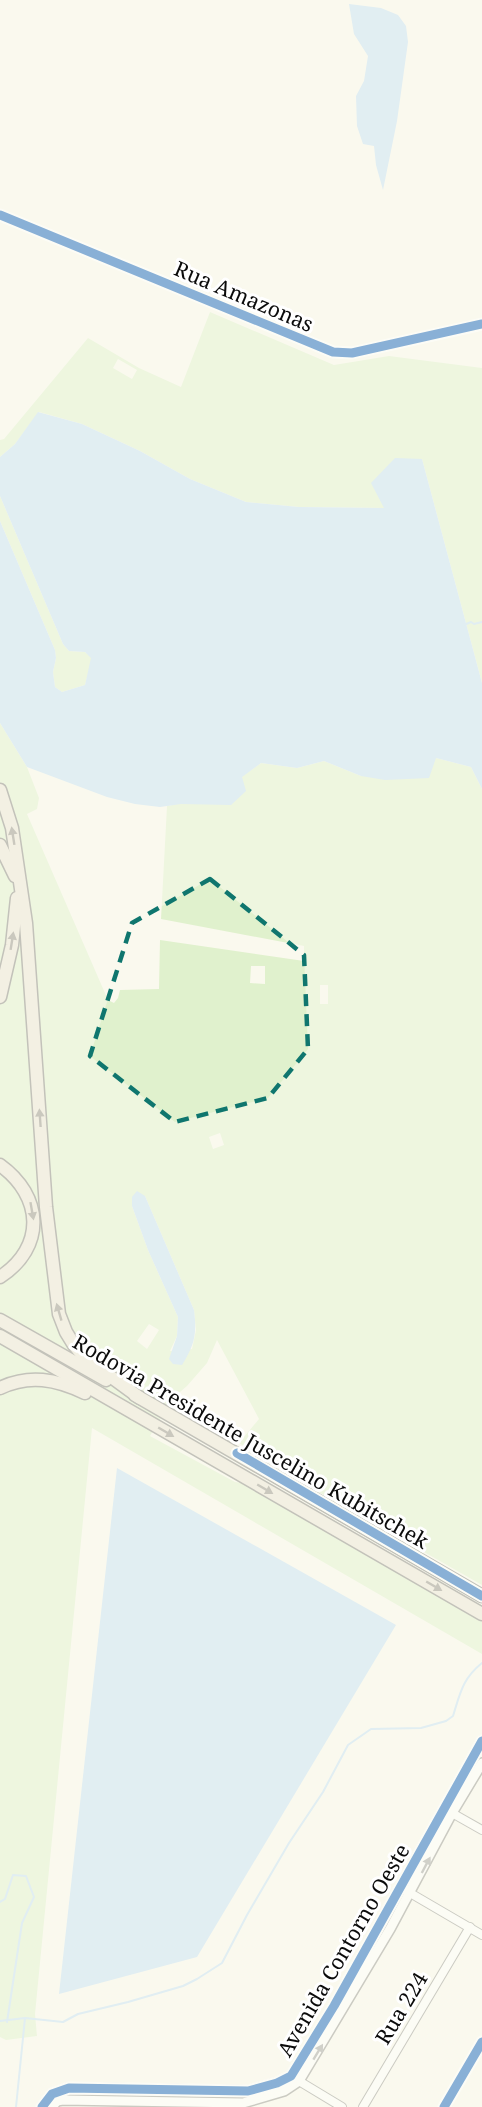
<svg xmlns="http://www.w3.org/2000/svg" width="482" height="2107" font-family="'Noto Serif',serif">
	<rect width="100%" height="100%" fill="#faf9ee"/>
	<g fill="#e0f1cd" fill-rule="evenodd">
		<path d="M210,312L334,365L389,356L482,368V683L422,459L385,508L299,507L246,502L190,479L140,451L82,424L39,412L15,444L0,457V440L4,439L88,338L139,368L181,387ZM118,359L137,370L132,379L113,368Z"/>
		<path d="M0,496L63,644L69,651L85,652L92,658L85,685L62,692L55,687L53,672L56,658L55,650L0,521Z"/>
		<path d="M0,723L27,767L39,798L37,809L27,814L108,1000L114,1003L118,998L120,990L159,989L160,940L304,961V946L161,919L167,806C198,801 236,782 261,763L297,768L324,761L361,776L436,758L471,767L482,789V1585L301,1482L239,1443L259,1419L217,1340L207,1363L187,1386L173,1398L150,1436L235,1482L243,1483L482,1620V1654L92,1428L35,2014L37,2036L6,2040L0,2037ZM251,966H265V984L250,983ZM320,985H328V1004H320ZM220,1133L224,1145L213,1149L209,1137ZM145,1196L194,1310L196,1330L192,1349L170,1351L177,1336L178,1317L148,1250L132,1206ZM149,1324L159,1330L147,1349L137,1341Z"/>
	</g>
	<g fill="#c3dff6">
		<path d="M349,4L381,8L398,15L406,26L408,42L397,121L383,190L376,165L374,146L363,144L357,126L356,96L364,81L368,56L354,34Z"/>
		<path d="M38,412L82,424L140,451L190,479L246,502L299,507L384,508L371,483L395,458L422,459L482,683V789L471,767L436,758L429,778L385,780L361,776L324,761L297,768L261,763L242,777L246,791L231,805L181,804L160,807L135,804L107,797L27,767L0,723V521L55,650L56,658L53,672L55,687L62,692L85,685L91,658L85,652L69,651L63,644L0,496V457L15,444Z"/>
		<path d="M137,1191L145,1196L194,1310C197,1334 195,1344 182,1365L173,1364L169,1359L177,1336L178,1317L148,1250L132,1206V1197Z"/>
		<path d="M117,1468L396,1625L197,1957L59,1994Z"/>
	</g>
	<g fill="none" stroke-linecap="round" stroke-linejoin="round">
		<g stroke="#c3dff6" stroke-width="2">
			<path d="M464,625L471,622L474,624L482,622"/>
			<path d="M0,1902L5,1899L13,1875L26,1876L34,1897L22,1923L7,2022"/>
			<path d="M0,2021L25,2018L63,2022L78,2014L128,2002L183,1986L197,1979L222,1963L247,1915L289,1843L323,1792L348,1745L371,1729L421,1728L446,1721L453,1716C460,1694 462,1679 482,1663"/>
			<path d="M16,2107L25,2018"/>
		</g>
		<defs>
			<g id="minor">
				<path d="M0,215L333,352L352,353L482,324"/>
				<path d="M452,1813L482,1830"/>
				<path d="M405,1890L482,1935"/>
				<path d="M294,2078L342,2107"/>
				<path d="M363,2107L470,1927"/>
				<path d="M444,2107L482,2042"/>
			</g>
			<g id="tertiary">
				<path d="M42,2107L52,2094L69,2088L248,2091L277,2083L291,2076L334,2006L482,1741"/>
				<path d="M52,2107L57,2101L63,2100L243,2103L284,2091L299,2081L390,1929L452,1813L482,1763"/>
			</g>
			<g id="trunk">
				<path d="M0,790L12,828L26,923L46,1207L59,1314L66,1332L74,1345L84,1357L140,1398"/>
				<path d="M0,845L15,876"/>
				<path d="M0,997L12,945L17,898"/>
				<path d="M0,1165C43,1196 46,1247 0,1277"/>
				<path d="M0,1320L106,1380"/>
				<path d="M0,1336L482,1614"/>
				<path d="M0,1388C29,1374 56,1379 85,1393"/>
				<path d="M135,1395L482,1596"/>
			</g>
		</defs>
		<use href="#minor" stroke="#93928d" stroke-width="10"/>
		<use href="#tertiary" stroke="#93928d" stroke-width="12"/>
		<use href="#trunk" stroke="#807f7a" stroke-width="15"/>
		<use href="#minor" stroke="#fefefc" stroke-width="8"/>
		<use href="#tertiary" stroke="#fefefc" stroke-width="9"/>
		<use href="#trunk" stroke="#ebe4d4" stroke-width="12"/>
		<defs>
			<g id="cycleway">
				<path d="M0,215L333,352L352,353L482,324"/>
				<path d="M237,1453L482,1596"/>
				<path d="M42,2107L52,2094L69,2088L248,2091L277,2083L291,2076L334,2006L482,1741"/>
				<path d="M444,2107L482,2042"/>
			</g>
		</defs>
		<use href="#cycleway" stroke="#fff" stroke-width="13"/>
		<use href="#cycleway" stroke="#0057b8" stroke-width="9"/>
	</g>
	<defs><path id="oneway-solid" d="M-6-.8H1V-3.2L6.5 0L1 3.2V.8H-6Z" transform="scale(1.5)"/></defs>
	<g fill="#918d84">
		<use href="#oneway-solid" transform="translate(13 836) rotate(-99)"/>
		<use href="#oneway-solid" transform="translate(12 941) rotate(-81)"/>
		<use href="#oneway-solid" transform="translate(40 1118) rotate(-94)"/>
		<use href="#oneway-solid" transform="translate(32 1211) rotate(80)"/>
		<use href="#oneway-solid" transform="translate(59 1312) rotate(-106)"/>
		<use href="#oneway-solid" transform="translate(166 1432) rotate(30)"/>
		<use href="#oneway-solid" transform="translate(265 1489) rotate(30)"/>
		<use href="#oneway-solid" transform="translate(434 1586) rotate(30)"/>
	</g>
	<g fill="#9d9d9c">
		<use href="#oneway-solid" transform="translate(426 1865) rotate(-62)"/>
		<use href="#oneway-solid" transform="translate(318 2052) rotate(-59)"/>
	</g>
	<path d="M0 0H482V2107H0ZM210,879L304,955L308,1049L268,1098L175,1122L90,1056L132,923Z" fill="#faf9ee" fill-opacity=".55" fill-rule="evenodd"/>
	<path fill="none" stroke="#0f766e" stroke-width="4.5" stroke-dasharray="12 8" stroke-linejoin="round" d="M210,879L304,955L308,1049L268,1098L175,1122L90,1056L132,923Z"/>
	<g text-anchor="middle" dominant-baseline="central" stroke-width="6" stroke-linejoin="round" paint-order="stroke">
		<g font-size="21" fill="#0b0b0b" stroke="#fff">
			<text transform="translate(244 296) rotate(23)">Rua Amazonas</text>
			<text transform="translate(251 1441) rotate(30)">Rodovia Presidente Juscelino Kubitschek</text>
			<text transform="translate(343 1950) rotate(-60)">Avenida Contorno Oeste</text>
			<text transform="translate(401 2008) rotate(-59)">Rua 224</text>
		</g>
	</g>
</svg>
